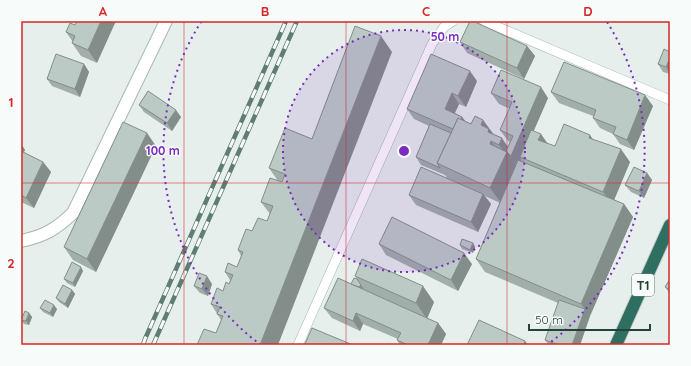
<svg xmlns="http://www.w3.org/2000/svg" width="691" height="366" font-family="Quicksand,sans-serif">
	<rect width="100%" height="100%" fill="#e6efeb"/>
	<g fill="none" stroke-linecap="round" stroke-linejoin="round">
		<defs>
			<g id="lane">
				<path d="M484,21L670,100"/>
				<path d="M298,345L432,44L444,27L453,21"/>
			</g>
			<path id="street" d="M21,241C45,236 56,229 73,213L166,21"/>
			<path id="highway" d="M616,345L670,225"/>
		</defs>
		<use href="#lane" stroke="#a8b8b2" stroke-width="10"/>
		<use href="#street" stroke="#a8b8b2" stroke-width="14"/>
		<use href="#highway" stroke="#c2cac8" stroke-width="14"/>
		<use href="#lane" stroke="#fff" stroke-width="9"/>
		<use href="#street" stroke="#fff" stroke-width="12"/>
		<use href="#highway" stroke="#2f6f62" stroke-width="12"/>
		<defs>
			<g id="rail">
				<path d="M143,345L145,339L286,21"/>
				<path d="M153,345L297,21"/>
			</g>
		</defs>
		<use href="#rail" stroke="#5f7d75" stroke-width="4.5"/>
		<use href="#rail" stroke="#f7fbf9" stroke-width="3" stroke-dasharray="9" stroke-linecap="butt"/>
	</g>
	<g fill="#a1aea9">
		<path d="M75,25L97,63L81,56L72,43L73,42L66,32Z"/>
		<path d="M460,42L527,46L535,56L524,79L467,53Z"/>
		<path d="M392,52L216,333L221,320L211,304L229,284L230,280L225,272L237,267L241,256L238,250L252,231L267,221L270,214L261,202L278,181L269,168L312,139Z"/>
		<path d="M670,52V74L663,72L658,64Z"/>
		<path d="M84,64L89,72L80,97L52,86L47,79Z"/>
		<path d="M477,81L466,107L459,104L455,113L462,117L466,122L471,124L483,120L493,134L508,147L510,142L508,141L500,130L510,109L499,104L491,93L548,98L533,132L546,143L555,146L593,139L630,162L614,200L624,204L633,217L590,316L580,345H549L545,340L558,303L485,272L476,259L500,203L485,196L491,204L478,232L416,205L409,195L447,178L445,175L421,165L416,157L429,126L414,119L407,109Z"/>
		<path d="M551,92L653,106L634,150L620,144L613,134L600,128L593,118V116L559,103Z"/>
		<path d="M139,105L181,117L172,131L144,112Z"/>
		<path d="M21,144L25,150L23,152L43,162L51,172L34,208L21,202Z"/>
		<path d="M156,146L96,272L73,260L64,247Z"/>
		<path d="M647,173L652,180L644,198L631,192L625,185Z"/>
		<path d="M473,243L475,247L473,253L462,249L460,245Z"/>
		<path d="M379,244L472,264L458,291L386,255Z"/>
		<path d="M83,271L75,287L67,283L64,279Z"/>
		<path d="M355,276L434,302L427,318L438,323L446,334L441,345H400L397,340L398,339L363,324L360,331L332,318L324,308L357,279Z"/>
		<path d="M670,279V294L665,287Z"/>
		<path d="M212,284L208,296L200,293L194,286Z"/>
		<path d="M72,290L75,294L68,308L59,302L56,298Z"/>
		<path d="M40,308L57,309L53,317L43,312Z"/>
		<path d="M29,313L32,317L29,325L24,324L21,320Z"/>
	</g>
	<g fill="#838d89">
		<path d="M101,21H116L97,63L88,50Z"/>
		<path d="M381,36L392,52L278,345H260Z"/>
		<path d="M527,46L535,56L524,79L517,68Z"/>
		<path d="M670,58V73L666,67Z"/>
		<path d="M84,64L89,72L80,97L75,89Z"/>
		<path d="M470,71L477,81L466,107L458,96Z"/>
		<path d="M541,87L548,98L522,158L520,157L521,160L518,167L510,156L518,168L502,204L490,188L506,154L499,145L481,125L483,120L500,143L502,138L512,153Z"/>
		<path d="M452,93L459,104L452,119L445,109Z"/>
		<path d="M645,95L653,106L634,150L627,140Z"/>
		<path d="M176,110L181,117L172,131L167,123Z"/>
		<path d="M462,117L470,127L456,130Z"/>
		<path d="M147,133L156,146L96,272L87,259Z"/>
		<path d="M541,134L550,147L538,140Z"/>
		<path d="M590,135L599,148L589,138Z"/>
		<path d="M491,141L502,157L490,144Z"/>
		<path d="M21,144L25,150L21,158Z"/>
		<path d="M621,149L630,162L612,205L603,192Z"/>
		<path d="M43,162L51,172L34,208L26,198Z"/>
		<path d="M647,173L652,180L644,198L639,191Z"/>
		<path d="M483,194L491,204L478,232L471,222Z"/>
		<path d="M624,204L633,217L590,316L580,345H572L585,309L581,304Z"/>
		<path d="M473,243L475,247L473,253L470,250Z"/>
		<path d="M464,253L472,264L458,291L451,280Z"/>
		<path d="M81,267L83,271L75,287L73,283Z"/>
		<path d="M207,276L212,284L208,296L202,289Z"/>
		<path d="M361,285L363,288L361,293L358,289Z"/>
		<path d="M423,286L434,302L427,319L416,303Z"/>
		<path d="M72,290L75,294L68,308L65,304Z"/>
		<path d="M54,305L57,309L53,317L50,313Z"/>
		<path d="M29,313L32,317L29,325L26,321Z"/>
		<path d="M356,313L363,324L360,331L353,321Z"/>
		<path d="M438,323L446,334L441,345H428Z"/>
		<path d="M525,341L528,345H524Z"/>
	</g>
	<g fill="#bbcac4" stroke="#838d89">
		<path d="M77,21H101L88,50L72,43L75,36L66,32L70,23L75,25Z"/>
		<path d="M470,21H473L527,46L517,68L460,42Z"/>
		<path d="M355,26L381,36L260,345H197L204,329L216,333L223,316L217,314L220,307L211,304L217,288L223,291L226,282L229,284L233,275L225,272L228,263L237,267L243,252L238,250L246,229L252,231L258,218L267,221L273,206L261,202L270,178L282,182L285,174L269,168L285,128L312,139Z"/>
		<path d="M664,49L670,52V58L666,67L658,64Z"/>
		<path d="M56,54L84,64L75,89L47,79Z"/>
		<path d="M431,54L470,71L458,96L452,93L445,109L462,117L461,120L458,118L453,129L407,109Z"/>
		<path d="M564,62L645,95L627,140L613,134L616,127L593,118L596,110L551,92Z"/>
		<path d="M501,70L541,87L511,156L506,151L513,136L500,130L512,102L491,93Z"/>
		<path d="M148,91L176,110L167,123L139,105Z"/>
		<path d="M475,116L483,120L481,125L489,129L488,132L502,138L499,145L491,141L490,144L507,152L490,188L437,163L458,118L471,124Z"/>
		<path d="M123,122L147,133L87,259L64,247Z"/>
		<path d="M430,124L451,133L437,163L440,168L416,157Z"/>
		<path d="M564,124L590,135L589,138L621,149L603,192L520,157L531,130L541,134L538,140L555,146Z"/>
		<path d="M21,151L43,162L26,198L21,195Z"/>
		<path d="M518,160L624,204L581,304L476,259Z"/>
		<path d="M421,167L483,194L471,222L409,195Z"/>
		<path d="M634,167L647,173L639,191L625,185Z"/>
		<path d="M392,217L464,253L451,280L379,244Z"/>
		<path d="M462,239L473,243L470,250L460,245Z"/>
		<path d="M362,259L423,286L416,303L355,276Z"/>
		<path d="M72,262L81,267L73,283L64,279Z"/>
		<path d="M199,273L207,276L202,289L194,286Z"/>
		<path d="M338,278L438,323L428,345H408L397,340L401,333L356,313L353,321L324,308Z"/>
		<path d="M354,278L357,279L361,285L359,287L351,284Z"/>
		<path d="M670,279V290L665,287Z"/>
		<path d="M63,285L72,290L65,304L56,298Z"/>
		<path d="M45,300L54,305L50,313L40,308Z"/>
		<path d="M559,300L585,309L572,345H559L545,340Z"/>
		<path d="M25,311L29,313L26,321L21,320Z"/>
		<path d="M479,320L525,341L524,345H467Z"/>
		<path d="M312,328L353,345H308L305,344Z"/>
	</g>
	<path fill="none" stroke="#d62828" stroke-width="1" stroke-opacity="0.55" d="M184,21V345M346,21V345M507,21V345M21,183H670"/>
	<circle cx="404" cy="151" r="121" fill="#7b2cbf" fill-opacity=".12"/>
	<g fill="none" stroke="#7b2cbf" stroke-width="2" stroke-dasharray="2 4">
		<circle cx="404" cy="151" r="121"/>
		<path d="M261 345A241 241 0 0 1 201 22M607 22A241 241 0 0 1 547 345"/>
	</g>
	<g text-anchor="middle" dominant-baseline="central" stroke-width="3" stroke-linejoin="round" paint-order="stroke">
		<rect fill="#f7fbf9" stroke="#637a73" stroke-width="1" x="632" y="274" width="22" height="22" rx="3"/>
		<g font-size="13" font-weight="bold" fill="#24423a">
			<text x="643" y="285">T1</text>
		</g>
	</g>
	<circle cx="404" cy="151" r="6" fill="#7b2cbf" stroke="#f7fbf9" stroke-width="2"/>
	<g font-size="12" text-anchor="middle" font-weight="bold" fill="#7b2cbf" stroke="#f7fbf9" stroke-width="3" stroke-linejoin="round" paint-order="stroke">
		<text x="445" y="41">50 m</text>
		<text x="163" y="155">100 m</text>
	</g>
	<rect width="691" height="366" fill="none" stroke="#f7fbf9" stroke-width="44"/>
	<path d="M529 324v6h121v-6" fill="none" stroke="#24423a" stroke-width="2"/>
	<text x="535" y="324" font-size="12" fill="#24423a" stroke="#f7fbf9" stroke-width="3" paint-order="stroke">50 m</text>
	<rect x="22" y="22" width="647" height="322" fill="none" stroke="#d62828" stroke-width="1.5"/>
	<g font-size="13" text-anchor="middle" font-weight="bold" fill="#d62828">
		<text x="103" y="16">A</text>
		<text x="265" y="16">B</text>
		<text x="426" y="16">C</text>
		<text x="588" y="16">D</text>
		<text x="11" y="107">1</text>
		<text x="11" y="268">2</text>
	</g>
</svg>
